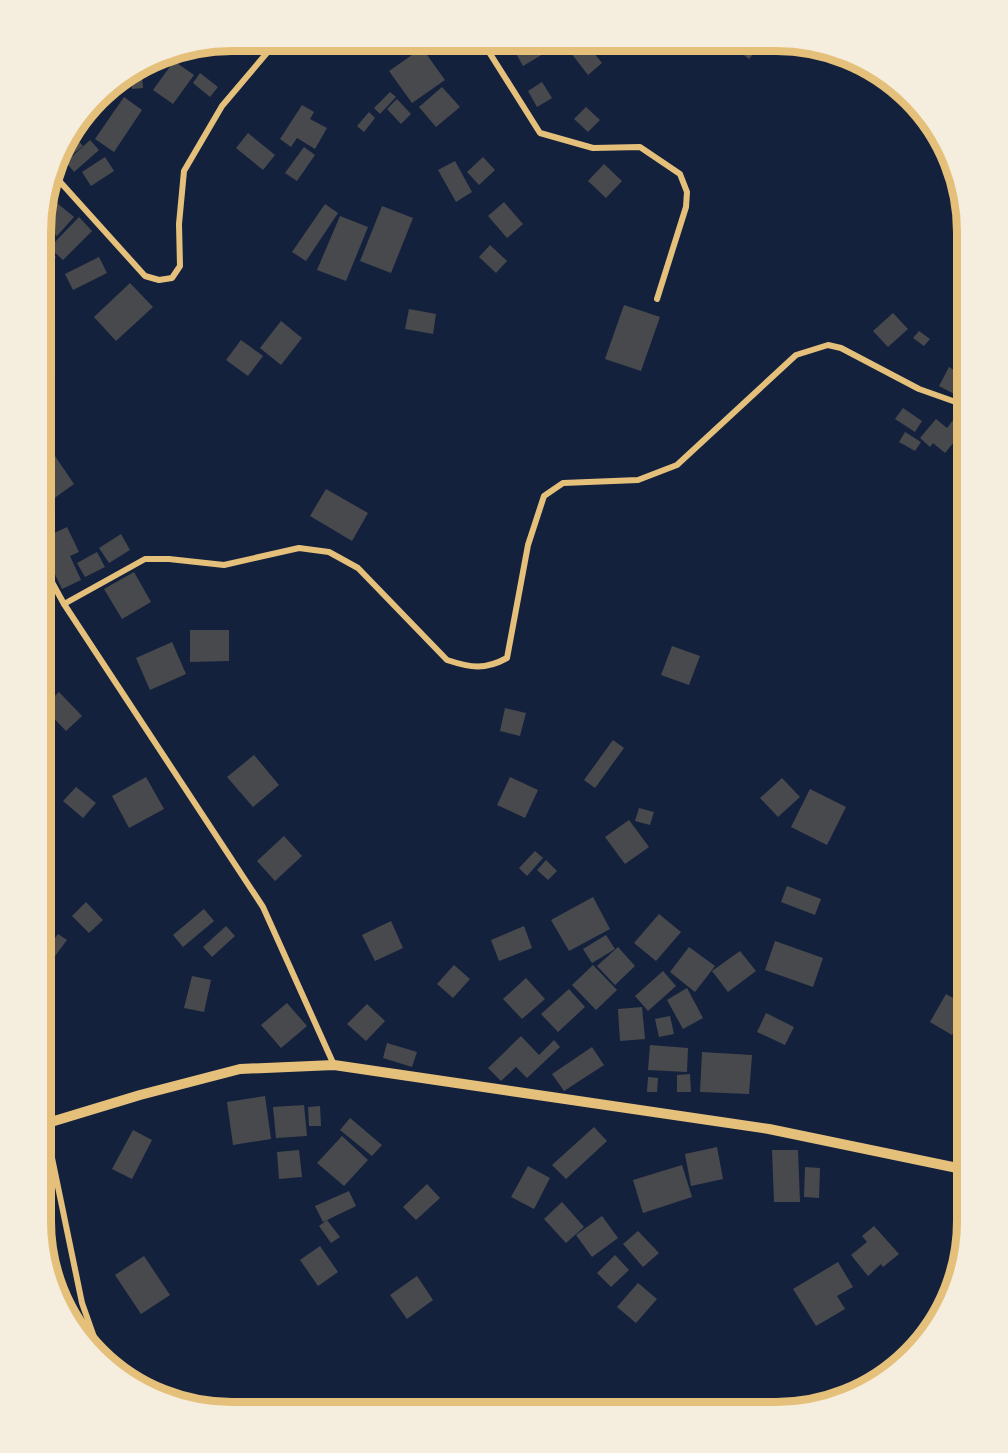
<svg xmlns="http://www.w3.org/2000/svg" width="1008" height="1453" font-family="'Nunito Sans',sans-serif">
	<rect width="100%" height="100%" fill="#14213d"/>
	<g fill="#48494c">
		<path d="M509,41H536L543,54L523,66Z"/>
		<path d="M585,42L602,63L588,75L571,53Z"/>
		<path d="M727,42H763L749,59Z"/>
		<path d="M422,48L445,80L412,103L389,71Z"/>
		<path d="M174,61L194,75L173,104L153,90Z"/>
		<path d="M200,73L218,87L210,97L193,83Z"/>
		<path d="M142,77L143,88L132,89V78Z"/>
		<path d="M542,82L552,98L537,107L528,91Z"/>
		<path d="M442,87L460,107L436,127L419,107Z"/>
		<path d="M390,92L396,97L380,114L374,108Z"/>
		<path d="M124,97L142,110L114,152L95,139Z"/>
		<path d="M397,99L411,114L401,124L387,109Z"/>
		<path d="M302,105L314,112L310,119L327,128L315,149L297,138L291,147L280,139Z"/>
		<path d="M586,107L600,120L588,132L574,119Z"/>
		<path d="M369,112L375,118L364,132L357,126Z"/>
		<path d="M71,133L83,146L61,164L58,160L66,138Z"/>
		<path d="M248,133L275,155L263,170L236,148Z"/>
		<path d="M90,140L99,150L74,172L66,162Z"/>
		<path d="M304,147L315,155L297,181L285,173Z"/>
		<path d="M105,157L114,171L91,186L82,172Z"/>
		<path d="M483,157L495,170L479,185L467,172Z"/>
		<path d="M455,161L472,192L456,202L438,170Z"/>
		<path d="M604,164L622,181L606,198L588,181Z"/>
		<path d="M504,202L523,224L507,238L488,216Z"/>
		<path d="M57,203L74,217L57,236L42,224V220Z"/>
		<path d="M325,204L338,213L306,261L292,252Z"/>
		<path d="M382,206L413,218L391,273L360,261Z"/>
		<path d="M340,216L368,227L346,281L317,270Z"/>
		<path d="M79,217L92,231L63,260L49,247L42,253V239L48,234L55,242Z"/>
		<path d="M490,245L507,261L496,273L479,257Z"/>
		<path d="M49,249L56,257L42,270V256Z"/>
		<path d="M99,257L107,273L73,290L65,274Z"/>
		<path d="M130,283L153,307L116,341L94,317Z"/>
		<path d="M624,305L660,317L641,371L605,359Z"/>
		<path d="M409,309L436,314L433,334L405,329Z"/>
		<path d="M893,313L908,329L888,347L873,331Z"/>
		<path d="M281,321L302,338L281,365L260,348Z"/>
		<path d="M919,331L930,339L924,346L913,338Z"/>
		<path d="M241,340L263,356L248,376L226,360Z"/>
		<path d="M949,367L967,378L958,396L939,386Z"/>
		<path d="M42,392L51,412L42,416Z"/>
		<path d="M903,408L922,421L915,432L895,419Z"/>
		<path d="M957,415L967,424V426L945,453L933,443L930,447L920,438L936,419L947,428Z"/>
		<path d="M905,432L921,442L915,451L899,442Z"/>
		<path d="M42,434L52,450L42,457Z"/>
		<path d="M55,456L74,484L42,507V465Z"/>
		<path d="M326,489L368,513L352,541L310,516Z"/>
		<path d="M67,527L79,552L70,556L81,580L62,589L42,547V539Z"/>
		<path d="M121,534L130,550L109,563L99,548Z"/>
		<path d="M97,552L105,567L85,577L77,563Z"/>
		<path d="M134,572L151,602L122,619L104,589Z"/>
		<path d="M190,630H229V661L190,662Z"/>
		<path d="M172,642L186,674L150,690L136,658Z"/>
		<path d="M672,646L700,656L689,685L661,675Z"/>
		<path d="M41,658L55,683L41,691Z"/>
		<path d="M59,692L82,716L66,731L43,707Z"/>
		<path d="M505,708L526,713L520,736L500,731Z"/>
		<path d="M613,740L624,748L595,788L584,780Z"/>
		<path d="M254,755L279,785L253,807L227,777Z"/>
		<path d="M146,777L164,809L129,828L112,796Z"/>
		<path d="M510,777L538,790L525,818L497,805Z"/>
		<path d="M782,778L800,797L778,817L760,798Z"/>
		<path d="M76,787L96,803L83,818L63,801Z"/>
		<path d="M810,789L846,807L827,845L791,827Z"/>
		<path d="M639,808L654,812L650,825L635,821Z"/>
		<path d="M629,820L649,847L625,864L605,837Z"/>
		<path d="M284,836L302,856L275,881L257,861Z"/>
		<path d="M535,851L543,858L527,876L519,868Z"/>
		<path d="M546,860L557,871L548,880L537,870Z"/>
		<path d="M787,886L821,899L815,915L781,902Z"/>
		<path d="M593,897L610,929L569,951L551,920Z"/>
		<path d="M86,902L103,920L89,933L72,916Z"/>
		<path d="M204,909L214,921L183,947L173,935Z"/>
		<path d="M659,914L681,932L656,961L634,943Z"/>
		<path d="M391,921L403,948L375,961L362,935Z"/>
		<path d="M226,926L235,936L212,957L203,947Z"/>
		<path d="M524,926L532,948L499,961L491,940Z"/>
		<path d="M58,934L67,940L46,968L41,964V956Z"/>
		<path d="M606,935L615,949L592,963L583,949Z"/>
		<path d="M775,941L823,958L813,987L765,970Z"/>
		<path d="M618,947L635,966L615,985L597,966Z"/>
		<path d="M689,947L715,966L695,992L670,972Z"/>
		<path d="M740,951L756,971L728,992L712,971Z"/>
		<path d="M454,965L470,979L453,998L437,984Z"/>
		<path d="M593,965L617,990L596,1010L572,985Z"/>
		<path d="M663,971L676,986L648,1011L635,996Z"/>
		<path d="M192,976L211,980L204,1012L184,1008Z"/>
		<path d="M526,978L545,999L522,1019L503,999Z"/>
		<path d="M687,988L703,1018L683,1029L667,1000Z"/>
		<path d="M569,989L585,1007L558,1032L541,1014Z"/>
		<path d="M946,994L967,1006L952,1035L930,1022Z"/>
		<path d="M287,1003L307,1026L281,1048L261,1025Z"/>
		<path d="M367,1004L385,1021L366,1041L347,1024Z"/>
		<path d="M642,1007L645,1039L620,1041L618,1009Z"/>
		<path d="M766,1013L794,1027L785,1045L757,1032Z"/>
		<path d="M670,1016L674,1034L659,1037L655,1019Z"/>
		<path d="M521,1036L539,1055L554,1040L560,1047L527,1078L516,1067L501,1081L488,1068Z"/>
		<path d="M387,1043L417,1052L412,1067L383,1058Z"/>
		<path d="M650,1045L688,1048L687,1072L648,1070Z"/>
		<path d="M592,1047L604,1065L564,1091L552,1074Z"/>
		<path d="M702,1052L752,1055L749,1094L700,1092Z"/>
		<path d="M690,1074L691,1092H677V1075Z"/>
		<path d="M648,1077L658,1078L657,1092H647Z"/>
		<path d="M265,1096L271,1139L233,1145L227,1102Z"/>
		<path d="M304,1105L307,1136L276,1138L273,1107Z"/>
		<path d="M320,1106L321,1126H309L308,1107Z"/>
		<path d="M350,1118L382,1145L372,1156L340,1130Z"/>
		<path d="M594,1127L607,1141L566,1179L552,1165Z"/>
		<path d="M133,1130L152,1140L132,1179L112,1169Z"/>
		<path d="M342,1136L368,1160L344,1186L317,1163Z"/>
		<path d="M717,1147L723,1179L691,1186L685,1154Z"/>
		<path d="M299,1150L302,1177L279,1179L277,1152Z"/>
		<path d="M772,1150H798L800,1202H774Z"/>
		<path d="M682,1165L692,1197L643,1213L633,1180Z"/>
		<path d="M528,1166L550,1178L534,1209L511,1197Z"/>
		<path d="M805,1167L820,1168L819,1198L804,1197Z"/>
		<path d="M427,1184L440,1198L416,1220L403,1207Z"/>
		<path d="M349,1191L356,1206L323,1222L315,1206Z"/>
		<path d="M562,1202L584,1227L566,1243L544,1219Z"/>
		<path d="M602,1216L618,1238L592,1257L576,1235Z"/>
		<path d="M327,1220L340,1237L331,1243L319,1226Z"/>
		<path d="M874,1226L899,1254L883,1267L881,1264L868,1276L851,1255L867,1242L862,1236Z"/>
		<path d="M638,1231L659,1253L643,1267L623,1244Z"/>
		<path d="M320,1246L338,1272L318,1286L300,1260Z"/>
		<path d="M615,1255L629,1270L611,1287L597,1273Z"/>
		<path d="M144,1256L170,1295L141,1314L115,1275Z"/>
		<path d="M838,1262L853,1287L837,1296L845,1309L816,1326L793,1289Z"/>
		<path d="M417,1276L433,1300L407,1319L390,1295Z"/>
		<path d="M638,1283L657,1299L636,1323L617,1307Z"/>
	</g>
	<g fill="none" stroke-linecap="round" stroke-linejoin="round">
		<g stroke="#e5c07b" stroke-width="6">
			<path d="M482,41L540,133L593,148L640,147L680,174L687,192L686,207L657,299"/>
			<path d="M53,174L145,276L159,280L172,278L180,266L179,224L184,171L222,106L277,41"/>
			<path d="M42,564L64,604L263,907L334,1065"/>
			<path d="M64,604L145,559H169L224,565L299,548L329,552L358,568L447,660C471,668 485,670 507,658L528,545L544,496L563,483L638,480L677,465L796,355L828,345L841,348L919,389L967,406"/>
			<path d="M45,1124L82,1303L100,1354"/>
		</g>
		<path stroke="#e5c07b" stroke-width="10" d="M41,1125L140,1095L240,1069L334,1065L769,1129L967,1170"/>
	</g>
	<path d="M0 0H1008V1453H0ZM232 51H776A181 181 0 0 1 957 232V1221A181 181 0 0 1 776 1402H232A181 181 0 0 1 51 1221V232A181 181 0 0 1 232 51Z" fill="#f5edde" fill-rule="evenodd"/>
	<path fill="none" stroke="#e5c07b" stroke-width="8" d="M232 51H776A181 181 0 0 1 957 232V1221A181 181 0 0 1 776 1402H232A181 181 0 0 1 51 1221V232A181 181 0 0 1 232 51Z"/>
</svg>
